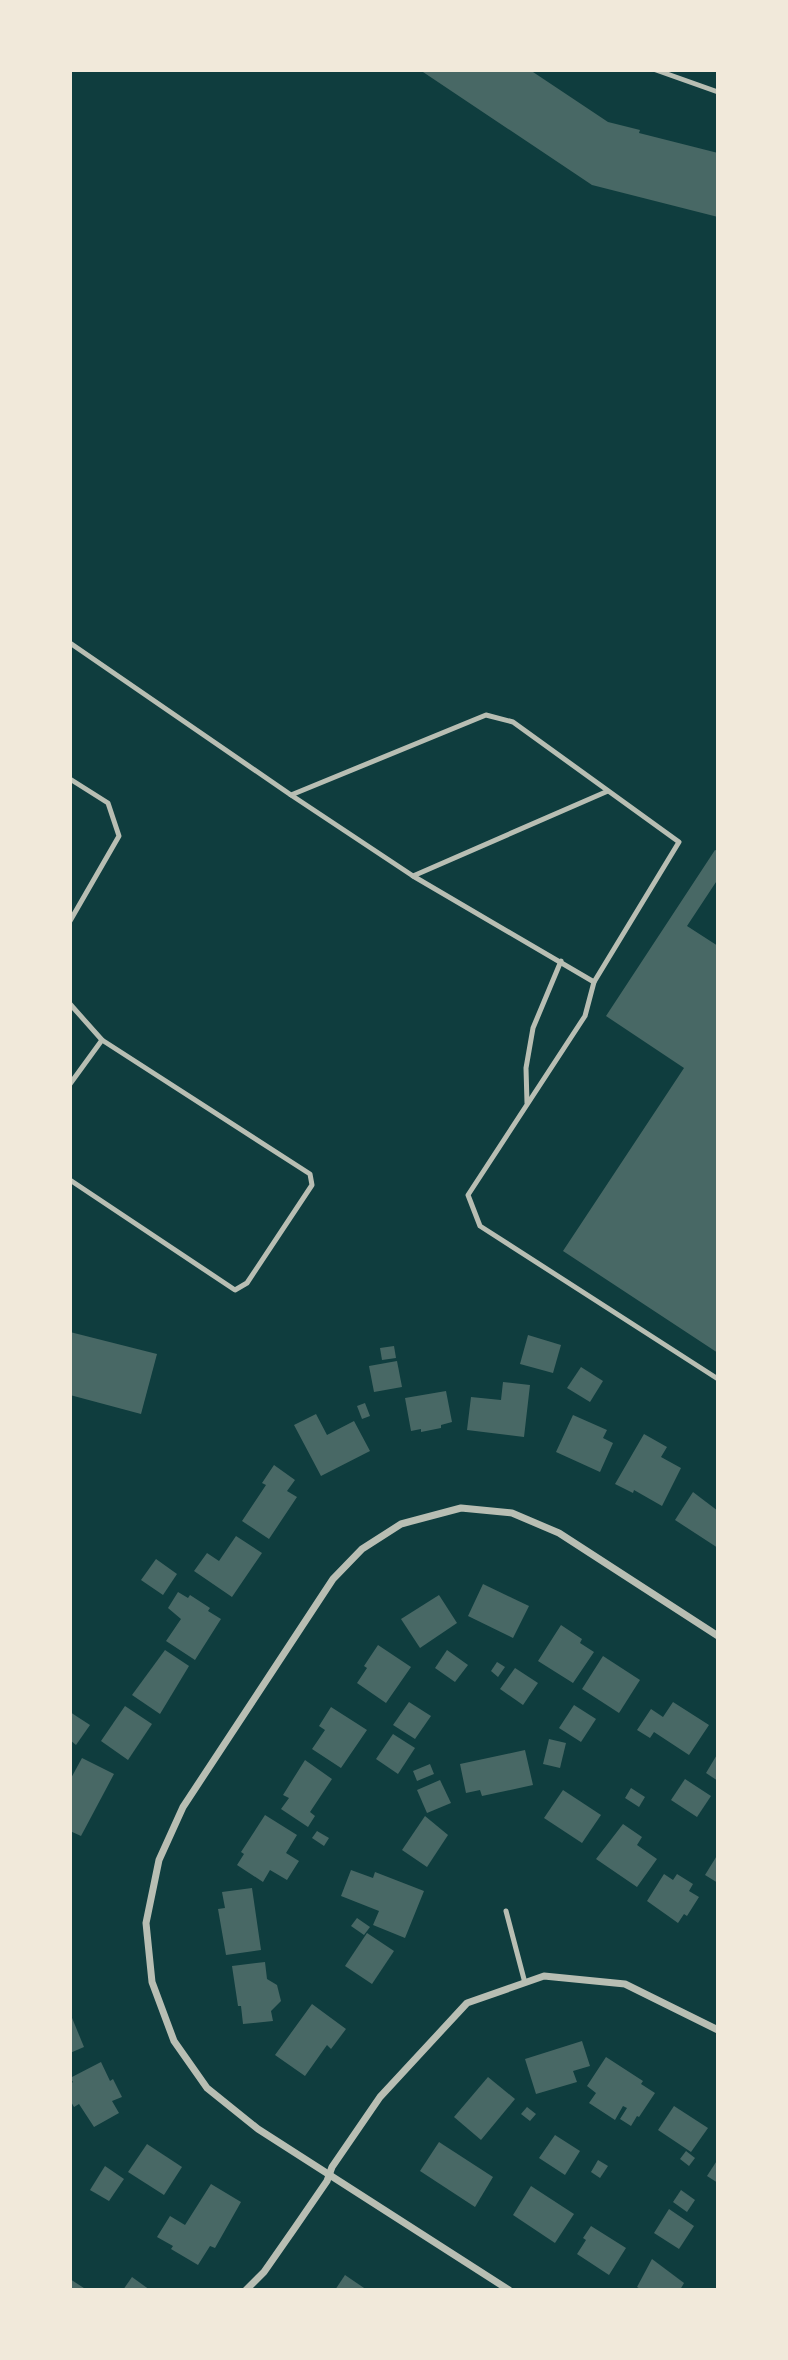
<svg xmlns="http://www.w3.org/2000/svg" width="788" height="2360" font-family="'PT Sans Narrow',sans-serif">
	<rect width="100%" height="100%" fill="#0f3d3e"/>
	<g fill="#486865">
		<path d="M420,70H530L608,122L640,130L639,133L718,153V217L592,185Z"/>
		<path d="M715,850L718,851V879L687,926L718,946V1353L563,1251L684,1068L606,1016Z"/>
		<path d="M70,1332L157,1354L141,1414L70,1395Z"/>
		<path d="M528,1335L561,1345L553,1373L520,1364Z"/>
		<path d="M394,1346L396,1358L382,1360L380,1348Z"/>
		<path d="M397,1361L402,1387L374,1392L369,1366Z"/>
		<path d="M581,1367L603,1381L590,1402L567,1388Z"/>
		<path d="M503,1382L530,1385L524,1437L467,1430L471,1397L501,1400Z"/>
		<path d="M446,1391L452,1422L441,1425V1428L421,1432V1429L411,1431L405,1398Z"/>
		<path d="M365,1403L370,1416L362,1419L357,1406Z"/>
		<path d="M316,1414L327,1435L354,1421L370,1451L321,1476L294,1425Z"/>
		<path d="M573,1415L607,1430L603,1438L613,1443L600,1472L556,1452Z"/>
		<path d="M644,1434L667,1447L661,1457L681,1468L662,1506L634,1490L633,1493L615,1484Z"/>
		<path d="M274,1465L295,1480L287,1491L297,1497L269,1539L242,1521L266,1485L262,1483Z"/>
		<path d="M693,1492L718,1511V1548L675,1520Z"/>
		<path d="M236,1536L262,1553L232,1597L194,1571L207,1553L219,1561Z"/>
		<path d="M156,1559L177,1574L163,1595L141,1580Z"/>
		<path d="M483,1584L529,1606L513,1638L468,1616Z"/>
		<path d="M178,1592L188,1598L190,1595L210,1608L208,1611L221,1619L195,1660L166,1641L181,1619L168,1608Z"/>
		<path d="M439,1595L457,1623L420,1648L401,1619Z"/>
		<path d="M561,1625L582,1639L580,1643L594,1652L573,1683L538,1661Z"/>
		<path d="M378,1645L411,1667L386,1703L357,1683L367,1668L364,1666Z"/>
		<path d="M165,1650L189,1666L160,1714L132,1695Z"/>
		<path d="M447,1650L468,1665L455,1682L435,1668Z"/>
		<path d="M603,1656L640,1680L619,1713L582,1689Z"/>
		<path d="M497,1662L505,1667L498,1677L491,1671Z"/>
		<path d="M515,1668L538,1683L523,1705L500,1689Z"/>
		<path d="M409,1702L431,1716L415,1739L393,1725Z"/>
		<path d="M673,1702L709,1725L689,1755L654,1732L650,1738L637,1730L651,1709L663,1717Z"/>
		<path d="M574,1705L596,1719L581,1742L559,1728Z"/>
		<path d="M125,1706L152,1724L128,1760L101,1741Z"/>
		<path d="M331,1707L367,1730L341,1768L312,1749L325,1730L319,1726Z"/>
		<path d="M70,1712L90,1725L76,1745L70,1740Z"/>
		<path d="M393,1734L415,1748L398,1774L376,1759Z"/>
		<path d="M549,1739L566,1743L560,1768L543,1764Z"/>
		<path d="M525,1750L533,1785L482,1796L480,1790L466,1793L460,1764Z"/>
		<path d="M718,1753V1781L706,1773Z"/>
		<path d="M82,1758L114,1774L81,1836L70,1831V1780Z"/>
		<path d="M305,1760L332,1779L310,1812L315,1816L308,1827L281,1809L289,1798L283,1795Z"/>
		<path d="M430,1764L434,1774L417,1781L413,1771Z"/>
		<path d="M685,1779L711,1796L697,1817L671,1800Z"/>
		<path d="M440,1780L451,1803L427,1813L417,1790Z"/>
		<path d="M631,1788L645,1797L639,1807L625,1798Z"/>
		<path d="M563,1790L601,1815L582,1843L544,1818Z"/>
		<path d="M265,1815L297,1835L286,1853L299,1861L287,1880L270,1870L263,1882L237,1865L244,1854L241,1852Z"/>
		<path d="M425,1816L448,1835L427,1867L402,1850Z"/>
		<path d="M623,1824L642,1837L637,1845L657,1859L637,1887L596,1859Z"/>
		<path d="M317,1831L329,1838L324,1846L312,1838Z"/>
		<path d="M718,1854V1883L705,1875Z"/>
		<path d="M351,1870L373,1878L375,1872L424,1891L405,1938L373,1925L379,1911L341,1896Z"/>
		<path d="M664,1874L673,1880L677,1874L693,1884L689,1891L699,1897L687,1916L684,1914L678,1923L647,1901Z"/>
		<path d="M252,1888L261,1950L226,1955L218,1909L225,1908L222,1892Z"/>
		<path d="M357,1918L370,1927L364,1935L351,1926Z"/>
		<path d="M367,1933L394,1951L372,1984L345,1966Z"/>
		<path d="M265,1962L267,1979L277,1985L281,2001L271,2011L273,2021L243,2024L241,2006H238L232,1966Z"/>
		<path d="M312,2004L346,2029L331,2049L327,2045L305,2076L275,2055Z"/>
		<path d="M70,2013L84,2047L70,2053Z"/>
		<path d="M582,2041L590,2066L573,2071L577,2082L536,2094L525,2059Z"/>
		<path d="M606,2057L643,2081L641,2084L655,2093L639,2117L637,2116L631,2126L620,2119L627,2108L623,2106L615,2120L589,2103L596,2093L587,2086Z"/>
		<path d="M101,2062L110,2081L113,2079L122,2097L112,2101L119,2113L94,2127L79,2104L74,2107L70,2100V2084L73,2082L70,2078Z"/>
		<path d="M488,2077L515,2099L481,2140L454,2117Z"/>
		<path d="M674,2106L708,2128L691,2152L658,2130Z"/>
		<path d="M527,2107L536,2114L530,2121L521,2114Z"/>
		<path d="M555,2135L580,2151L565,2175L539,2158Z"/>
		<path d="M439,2142L493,2177L475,2207L420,2171Z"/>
		<path d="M147,2144L182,2167L164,2195L128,2172Z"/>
		<path d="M686,2151L695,2158L689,2166L680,2159Z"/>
		<path d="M718,2159V2183L707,2176Z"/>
		<path d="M598,2160L608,2166L600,2178L591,2172Z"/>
		<path d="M105,2166L124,2179L109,2201L90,2190Z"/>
		<path d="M211,2184L241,2202L215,2248L210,2246L198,2265L171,2249L173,2246L157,2237L170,2216L185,2225Z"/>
		<path d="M531,2186L574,2214L555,2243L513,2215Z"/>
		<path d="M681,2190L695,2200L687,2212L673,2202Z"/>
		<path d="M669,2209L694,2226L679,2249L654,2233Z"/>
		<path d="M591,2226L626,2248L609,2275L577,2254L586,2240L583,2238Z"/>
		<path d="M652,2259L684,2283L680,2290H642L637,2287Z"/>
		<path d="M345,2275L367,2290H335Z"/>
		<path d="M132,2277L150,2290H123Z"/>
		<path d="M70,2279L87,2290H70Z"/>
	</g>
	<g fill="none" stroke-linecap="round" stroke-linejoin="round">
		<g stroke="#b8beb3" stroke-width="5">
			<path d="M656,70L718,92"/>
			<path d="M70,643L291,795L486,715L513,722L679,842L594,982L585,1016L468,1195L480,1226L718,1379"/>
			<path d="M70,779L108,803L119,836L70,921"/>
			<path d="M291,795L413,876L608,791"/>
			<path d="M413,876L594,982"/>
			<path d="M70,1004L102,1040L70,1084"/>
			<path d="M527,1103L526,1068L533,1028L561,961"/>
			<path d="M70,1180L235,1290L247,1283L312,1185L310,1174L102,1040"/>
			<path d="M506,1911L525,1983"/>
		</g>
		<g stroke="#b8beb3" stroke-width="7">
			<path d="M246,2290L264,2272L294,2229L327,2181L332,2167L380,2097L467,2003L544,1976L625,1984L718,2030"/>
			<path d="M509,2290L258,2129L207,2088L174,2041L152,1982L146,1923L159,1860L183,1807L333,1579L362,1549L401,1524L461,1508L512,1513L559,1533L718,1636"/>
		</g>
	</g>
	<rect width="788" height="2360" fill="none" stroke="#f1e9da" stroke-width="144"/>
</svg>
